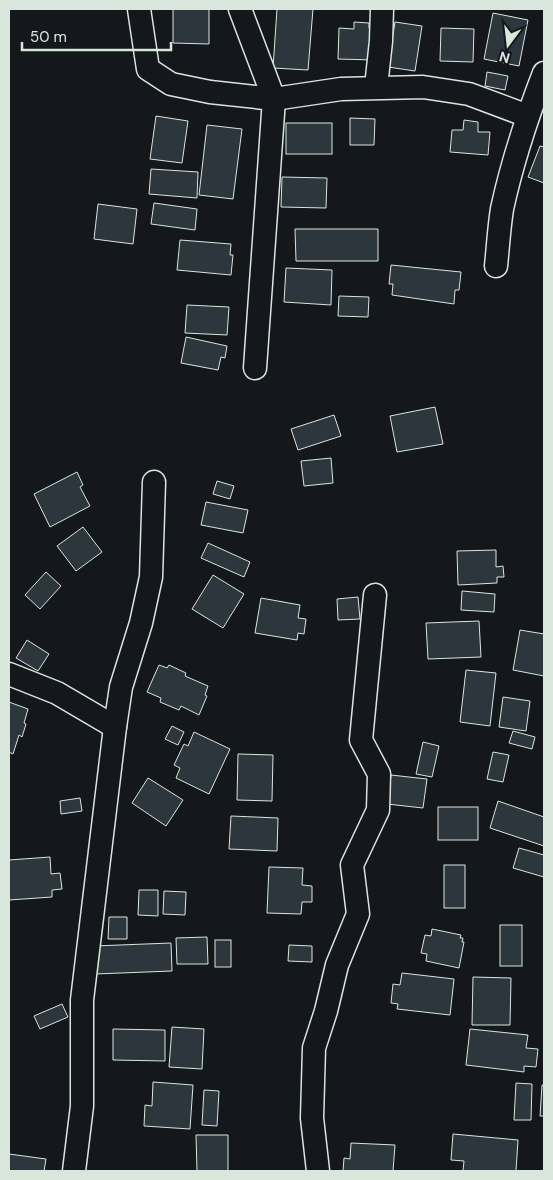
<svg xmlns="http://www.w3.org/2000/svg" width="553" height="1180" font-family="'DM Sans',sans-serif">
	<rect width="100%" height="100%" fill="#14181c"/>
	<g fill="#2c363c" stroke="#d8e6dc">
		<path d="M173,9H209V44L173,43Z"/>
		<path d="M277,9H313L308,70L273,68Z"/>
		<path d="M493,13L528,20L519,66L484,59Z"/>
		<path d="M354,22L369,23V28H374V60L338,59L339,28L354,29Z"/>
		<path d="M395,22L422,26L415,71L388,67Z"/>
		<path d="M441,28L474,29L473,62L440,61Z"/>
		<path d="M487,72L508,76L505,90L485,86Z"/>
		<path d="M156,116L188,121L182,163L150,159Z"/>
		<path d="M350,118L375,119L374,145H350Z"/>
		<path d="M464,120L478,122V132H490L488,155L450,152L452,130H463Z"/>
		<rect x="286" y="123" width="46" height="31"/>
		<path d="M207,125L242,129L233,199L199,195Z"/>
		<path d="M540,146L544,147V183L528,177Z"/>
		<path d="M151,169L198,172L197,198L149,194Z"/>
		<path d="M282,177L327,178L326,208L281,207Z"/>
		<path d="M154,203L197,209L195,230L151,224Z"/>
		<path d="M98,204L137,209L133,244L94,239Z"/>
		<path d="M295,229H378V261H296Z"/>
		<path d="M180,240L231,244L230,255H233L231,275L177,270Z"/>
		<path d="M391,265L461,272L459,290H455L454,304L392,295L393,284H389Z"/>
		<path d="M286,268L332,270L331,305L284,302Z"/>
		<path d="M339,296L369,297L368,317L338,316Z"/>
		<path d="M187,305L229,307L227,335L185,333Z"/>
		<path d="M186,337L227,346L225,358L221,357L218,370L181,363Z"/>
		<path d="M435,407L443,444L397,452L390,416Z"/>
		<path d="M334,415L341,436L298,450L291,429Z"/>
		<path d="M331,458L333,483L304,486L301,461Z"/>
		<path d="M77,472L83,485L80,487L90,506L50,527L34,494Z"/>
		<path d="M217,481L234,486L230,499L213,494Z"/>
		<path d="M206,502L248,510L243,533L201,525Z"/>
		<path d="M83,527L102,552L76,571L57,546Z"/>
		<path d="M208,543L250,562L244,577L201,558Z"/>
		<path d="M496,550V567L503,566L504,577H497V583L458,585L457,551Z"/>
		<path d="M46,572L61,586L40,609L25,595Z"/>
		<path d="M213,575L244,594L223,628L192,609Z"/>
		<path d="M462,591L495,594L494,612L461,610Z"/>
		<path d="M358,597L360,619L338,620L337,599Z"/>
		<path d="M261,598L300,605L298,618L306,619L304,634L298,633L297,640L255,633Z"/>
		<path d="M479,621L481,657L428,659L426,623Z"/>
		<path d="M520,630L544,634V676L513,670Z"/>
		<path d="M27,640L49,654L38,671L16,658Z"/>
		<path d="M159,665L167,668L169,665L186,673L185,676L208,686L205,695L207,696L199,715L181,706L179,710L160,702L161,698L147,692Z"/>
		<path d="M466,670L496,673L490,726L460,722Z"/>
		<path d="M503,697L530,701L526,731L499,727Z"/>
		<path d="M9,702L28,709L24,723L26,724L22,737L19,735L13,754L9,752Z"/>
		<path d="M172,726L184,732L178,745L165,739Z"/>
		<path d="M513,731L535,737L532,749L509,743Z"/>
		<path d="M194,732L230,749L209,794L176,778L180,768L174,765L184,744L188,746Z"/>
		<path d="M423,742L439,746L432,777L416,774Z"/>
		<path d="M493,752L509,755L503,782L487,779Z"/>
		<path d="M238,754L273,755L272,801L237,800Z"/>
		<path d="M391,775L427,779L423,808L387,804Z"/>
		<path d="M148,778L183,800L166,826L132,803Z"/>
		<path d="M80,798L82,811L61,814L60,801Z"/>
		<path d="M498,801L544,817V846L490,828Z"/>
		<rect x="438" y="807" width="40" height="33"/>
		<path d="M231,816L278,818L277,851L229,849Z"/>
		<path d="M519,848L544,855V877L513,868Z"/>
		<path d="M50,857L51,874L60,873L62,889L52,890V897L9,900V860Z"/>
		<rect x="444" y="865" width="21" height="43"/>
		<path d="M269,867L303,868L302,885L312,886V902H302L301,914L267,913Z"/>
		<path d="M139,890H158V916L138,915Z"/>
		<path d="M164,891L186,892L185,915L163,914Z"/>
		<path d="M109,917H127V939H108Z"/>
		<rect x="500" y="925" width="22" height="41"/>
		<path d="M432,929L461,935L460,938H463L462,942H464L459,968L426,961L427,954L421,953L425,935L431,936Z"/>
		<path d="M207,937L208,964H177L176,938Z"/>
		<rect x="215" y="940" width="16" height="27"/>
		<path d="M171,943L172,971L95,974L94,946Z"/>
		<path d="M289,945L312,946V962L288,961Z"/>
		<path d="M402,973L454,979L450,1015L397,1009L398,1004L391,1003L393,984L400,985Z"/>
		<path d="M473,977L511,978L510,1025H472Z"/>
		<path d="M62,1004L68,1017L40,1029L34,1016Z"/>
		<path d="M172,1027L204,1029L202,1069L169,1067Z"/>
		<path d="M113,1029L165,1030V1061L113,1060Z"/>
		<path d="M470,1029L528,1035L526,1048L538,1049L536,1067L524,1066V1072L466,1065Z"/>
		<path d="M153,1082L193,1085L190,1129L144,1126L145,1105L152,1106Z"/>
		<path d="M516,1083L532,1084L531,1120H514Z"/>
		<path d="M542,1085H544V1116H540Z"/>
		<path d="M204,1090L219,1091L217,1126L202,1125Z"/>
		<path d="M453,1134L518,1140L516,1171H463L464,1161L451,1160Z"/>
		<path d="M196,1135H228V1171H197Z"/>
		<path d="M351,1143L395,1145L393,1171H343L344,1158L350,1159Z"/>
		<path d="M9,1154L46,1159L44,1171H9Z"/>
	</g>
	<g fill="none" stroke-linecap="round" stroke-linejoin="round">
		<defs>
			<g id="minor">
				<path d="M139,9L148,69L171,84L210,92L274,99L341,89L423,87L469,94L528,116"/>
				<path d="M240,9L274,99L255,368"/>
				<path d="M376,87L381,41L382,9"/>
				<path d="M496,266C498,247 499,228 502,209C512,163 527,117 544,73"/>
				<path d="M9,674L57,693L115,727"/>
				<path d="M74,1171L82,1106V1000L115,727L121,687L141,623L151,577L154,482"/>
				<path d="M318,1171L312,1118L314,1048L326,1011L337,965L358,914L352,865L378,810L379,774L361,740L375,595"/>
			</g>
		</defs>
		<use href="#minor" stroke="#d8e6dc" stroke-width="25"/>
		<use href="#minor" stroke="#14181c" stroke-width="22"/>
	</g>
	<rect width="553" height="1180" fill="none" stroke="#d8e6dc" stroke-width="20"/>
	<g transform="translate(508 45) rotate(195)" stroke="#14181c" stroke-width="4" paint-order="stroke">
	<path d="M0-4L9 19L0 12L-9 19Z" fill="#d8e6dc"/>
	<text y="-8" font-size="14" font-weight="bold" text-anchor="middle" fill="#d8e6dc">N</text>
	</g>
	<path d="M22 42v8h149v-8" fill="none" stroke="#d8e6dc" stroke-width="2.5"/>
	<text x="30" y="42" font-size="15" fill="#d8e6dc" stroke="#14181c" stroke-width="4" paint-order="stroke">50 m</text>
</svg>
